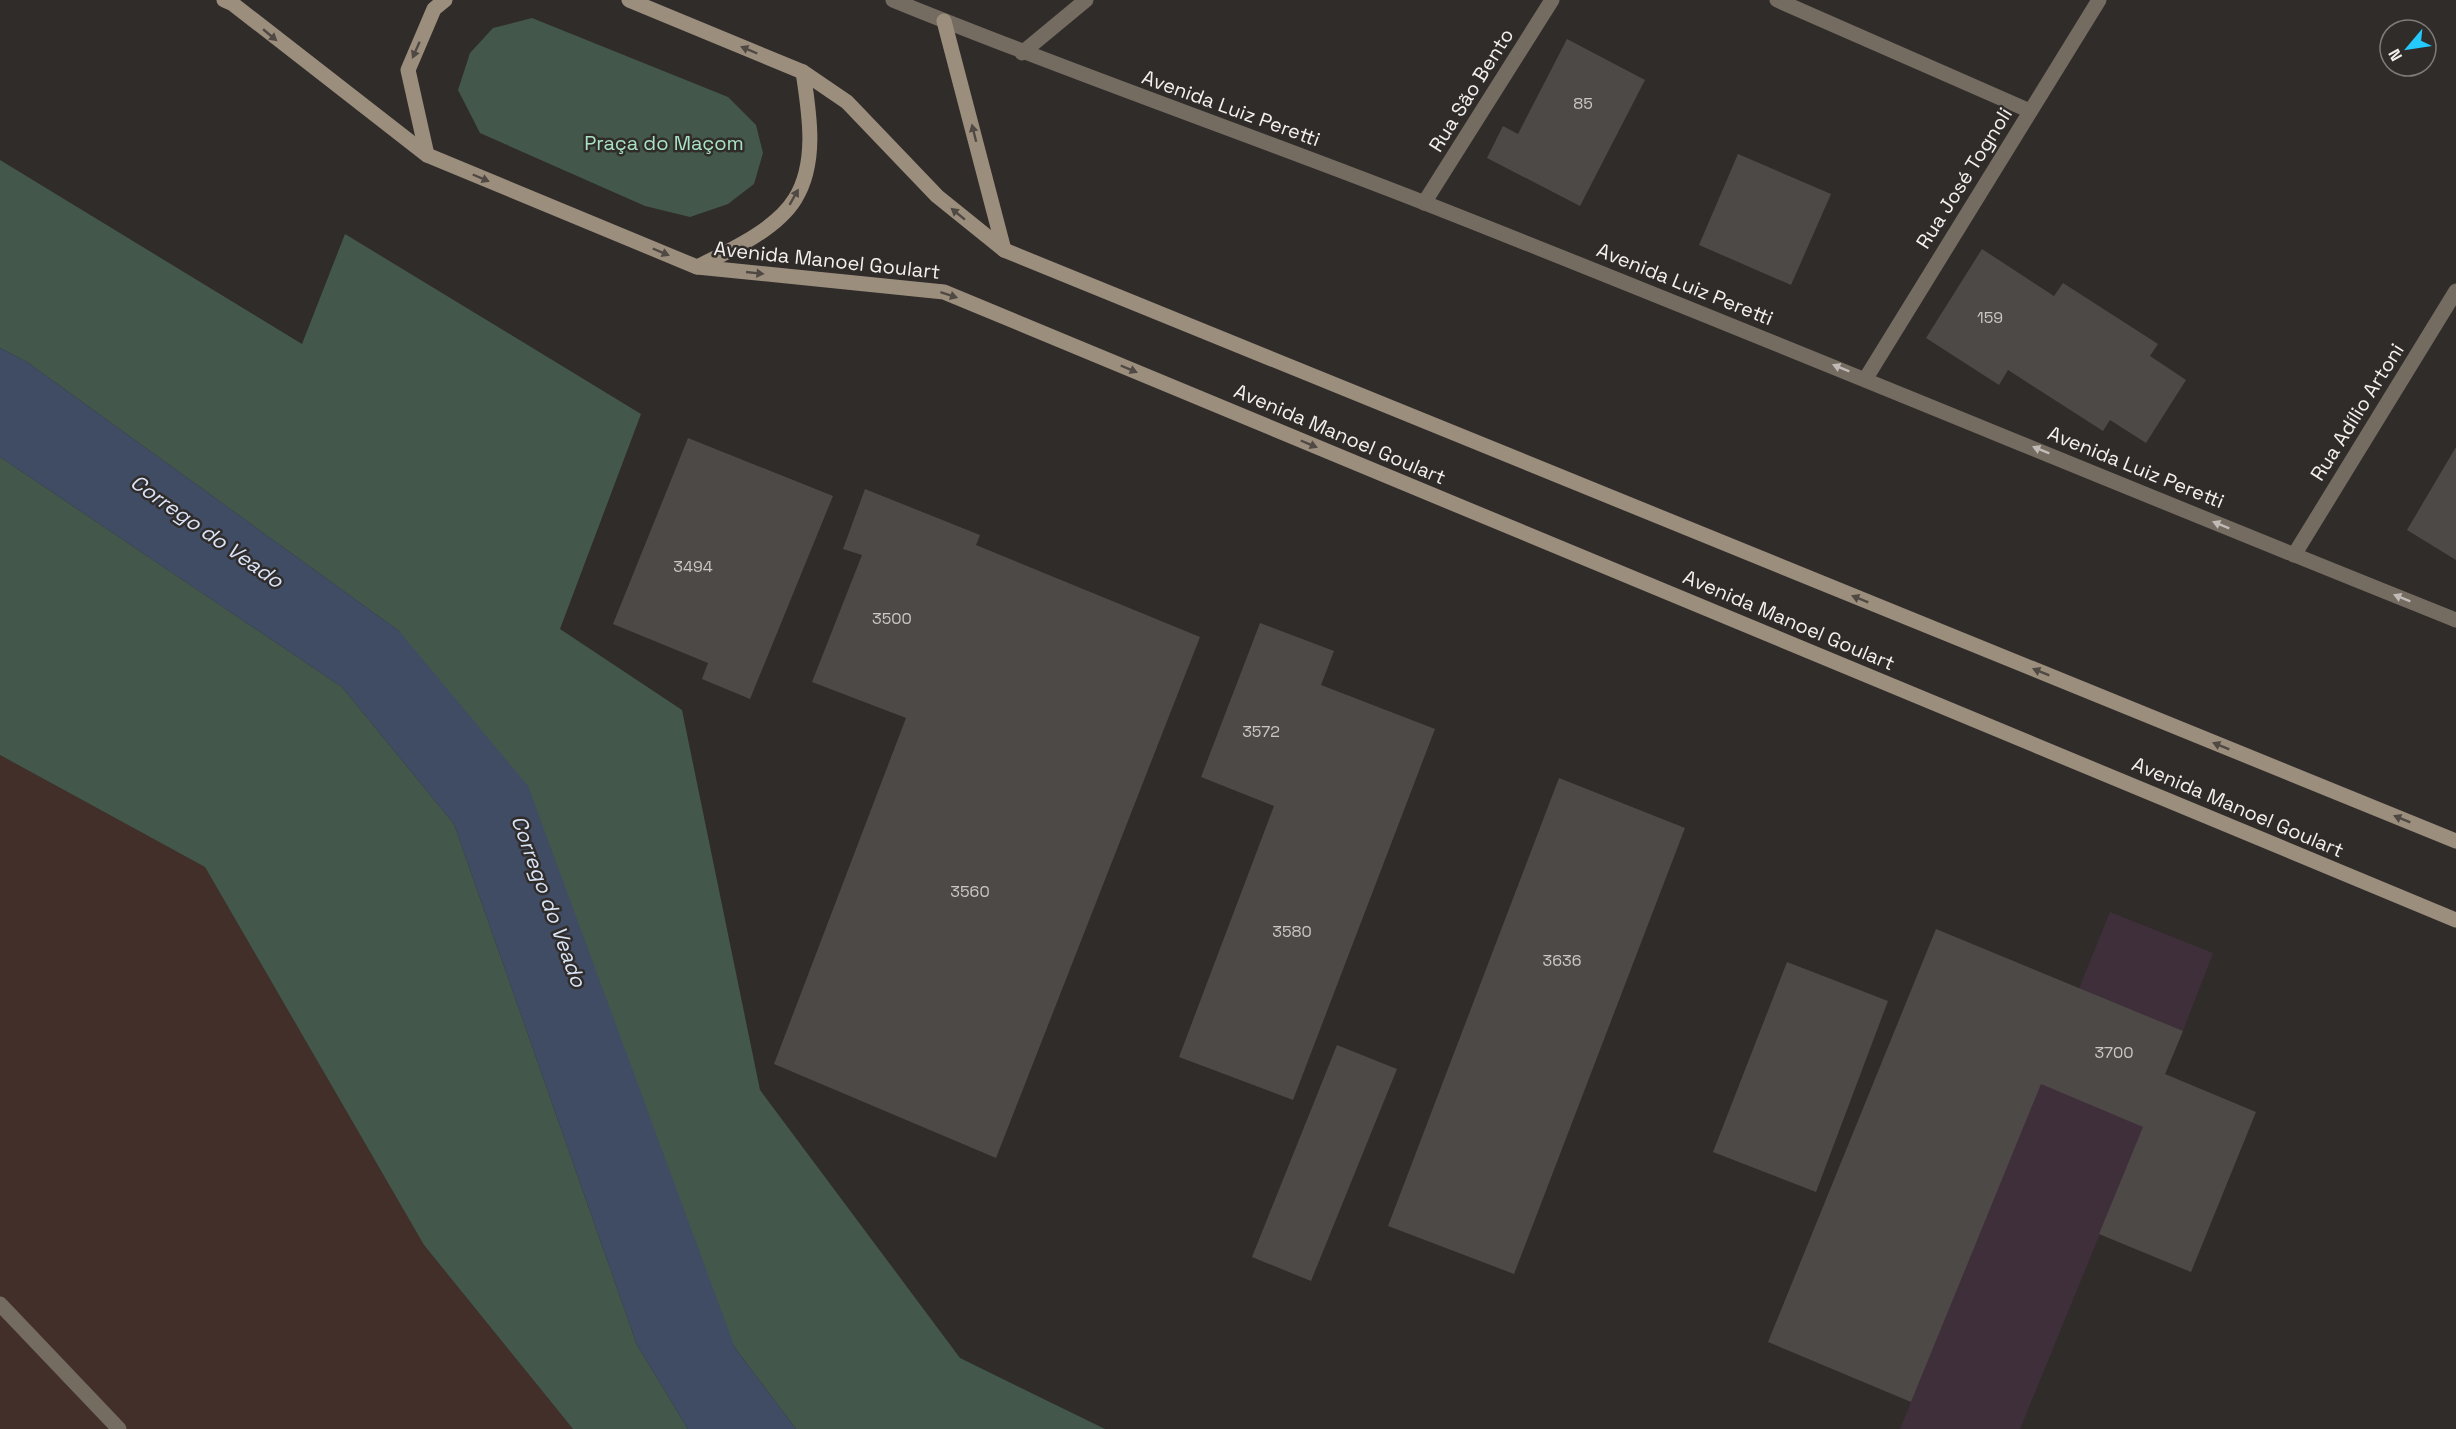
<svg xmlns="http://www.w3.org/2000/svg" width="2456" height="1429" font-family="'Space Grotesk',sans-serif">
	<rect width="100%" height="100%" fill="#302c2a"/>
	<path fill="#3f2f3a" d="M2110,912L2213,953L2183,1031L2020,1429H1900Z"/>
	<path fill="#432f2a" d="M0,755L205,867L424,1245L573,1429H0Z"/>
	<g fill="#43574b">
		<path d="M532,18L728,97L756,125L763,153L754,184L728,204L690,217L645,206L480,133L458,90L470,53L493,28Z"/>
		<path d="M0,160L302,344L345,234L641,414L560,629L682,710L760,1090L960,1358L1105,1429H796L735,1348L399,631L27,362L0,348Z"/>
		<path d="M0,457L342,687L454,824L637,1345L688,1429H573L424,1245L205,867L0,755Z"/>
	</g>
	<path fill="#404c64" d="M0,348L27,362L399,631L528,786L735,1348L796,1429H688L637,1345L454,824L342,687L0,457Z"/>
	<g fill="#4d4946">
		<path d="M1567,39L1645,80L1580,206L1487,158L1503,126L1518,134Z"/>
		<path d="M1738,154L1831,194L1791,285L1699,245Z"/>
		<path d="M1982,249L2054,296L2063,283L2158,344L2150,356L2186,380L2146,443L2110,420L2103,431L2008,370L1999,385L1926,338Z"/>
		<path d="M688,438L833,496L750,699L702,679L708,663L613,624Z"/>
		<path d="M2456,447V560L2407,530Z"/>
		<path d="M865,489L980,535L976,545L1200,637L996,1158L774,1064L906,718L812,682L862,555L843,549Z"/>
		<path d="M1260,623L1334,651L1321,685L1435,729L1293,1100L1179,1057L1274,806L1201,777Z"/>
		<path d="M1559,778L1685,828L1514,1274L1388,1226Z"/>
		<path d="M1936,929L2183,1031L2165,1074L2256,1112L2191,1272L2099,1234L2143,1127L2041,1084L1911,1402L1768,1342Z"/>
		<path d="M1787,962L1888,1001L1816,1192L1713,1152Z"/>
		<path d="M1337,1045L1397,1069L1311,1281L1252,1257Z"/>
	</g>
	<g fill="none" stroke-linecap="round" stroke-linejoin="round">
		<path stroke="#746b61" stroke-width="15" d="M0,1304L119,1429"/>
		<g stroke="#746b61" stroke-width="15">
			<path d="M1777,0L2030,111"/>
			<path d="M1022,53L1086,0"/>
			<path d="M1424,203L1552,0"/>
			<path d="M1866,378L2099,0"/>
			<path d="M2294,555L2456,291"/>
		</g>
		<path stroke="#746b61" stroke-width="15" d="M893,0C1071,73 1252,135 1430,205C1773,340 2113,483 2456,620"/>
		<g stroke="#9c8e7d" stroke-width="15">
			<path d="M224,0L233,4L427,155L697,267L944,292L2456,920"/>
			<path d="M629,0L803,72L847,102L937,196L1004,250L2456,841"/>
			<path d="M944,21L1004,250"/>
			<path d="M427,155L408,70L434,9L445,0"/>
			<path d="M697,267C729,251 776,230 795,199C818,162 809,112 803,72"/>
		</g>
	</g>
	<defs><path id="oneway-solid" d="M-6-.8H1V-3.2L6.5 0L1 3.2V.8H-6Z" transform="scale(1.5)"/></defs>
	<g fill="#504943">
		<use href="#oneway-solid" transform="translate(270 35) rotate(40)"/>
		<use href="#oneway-solid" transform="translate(416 50) rotate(114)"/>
		<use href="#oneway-solid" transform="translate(749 50) rotate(-157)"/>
		<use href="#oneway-solid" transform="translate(974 133) rotate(-104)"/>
		<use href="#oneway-solid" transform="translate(481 178) rotate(23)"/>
		<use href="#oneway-solid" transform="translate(794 197) rotate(-60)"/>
		<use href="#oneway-solid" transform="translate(958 214) rotate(-141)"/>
		<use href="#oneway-solid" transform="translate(661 252) rotate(23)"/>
		<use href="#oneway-solid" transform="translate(755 273) rotate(6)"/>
		<use href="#oneway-solid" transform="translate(949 295) rotate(18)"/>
		<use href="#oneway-solid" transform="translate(1129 369) rotate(23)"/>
		<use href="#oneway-solid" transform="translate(1309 444) rotate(23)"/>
		<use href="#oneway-solid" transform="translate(1860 599) rotate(-158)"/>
		<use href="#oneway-solid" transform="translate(2041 672) rotate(-158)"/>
		<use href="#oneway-solid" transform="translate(2221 746) rotate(-158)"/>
		<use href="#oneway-solid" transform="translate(2402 819) rotate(-158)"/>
	</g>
	<g fill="#c0bbb6">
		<use href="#oneway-solid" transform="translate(1841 368) rotate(-158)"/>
		<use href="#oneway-solid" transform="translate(2041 450) rotate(-158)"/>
		<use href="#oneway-solid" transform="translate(2221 525) rotate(-158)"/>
		<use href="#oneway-solid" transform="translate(2402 598) rotate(-158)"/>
	</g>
	<g text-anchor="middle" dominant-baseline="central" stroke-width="5" stroke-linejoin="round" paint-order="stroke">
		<g font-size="16" fill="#cac7c5">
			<text x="1583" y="103">85</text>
			<text x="1990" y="317">159</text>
			<text x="693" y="566">3494</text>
			<text x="892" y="618">3500</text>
			<text x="1261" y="731">3572</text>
			<text x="970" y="891">3560</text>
			<text x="1292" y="931">3580</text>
			<text x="1562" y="960">3636</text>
			<text x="2114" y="1052">3700</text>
		</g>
		<g font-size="20" fill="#f3f1ef" stroke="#302c2a">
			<text transform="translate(1471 90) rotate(-58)">Rua São Bento</text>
			<text transform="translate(1231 108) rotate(20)">Avenida Luiz Peretti</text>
			<text transform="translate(1964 178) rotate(-58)">Rua José Tognoli</text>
			<text transform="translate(827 260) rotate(6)">Avenida Manoel Goulart</text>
			<text transform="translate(1685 284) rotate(22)">Avenida Luiz Peretti</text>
			<text transform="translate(2357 412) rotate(-58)">Rua Adílio Artoni</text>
			<text transform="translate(1340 434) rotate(23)">Avenida Manoel Goulart</text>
			<text transform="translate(2136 467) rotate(22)">Avenida Luiz Peretti</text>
			<text transform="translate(1789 620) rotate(23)">Avenida Manoel Goulart</text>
			<text transform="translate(2238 807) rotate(23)">Avenida Manoel Goulart</text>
		</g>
		<g font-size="20" fill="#a8e2c2" stroke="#302c2a">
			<text x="664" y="143">Praça do Maçom</text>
		</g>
		<g font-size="21" font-style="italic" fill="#d9e4f8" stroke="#302c2a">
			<text transform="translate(207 531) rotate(35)">Corrego do Veado</text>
			<text transform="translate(549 901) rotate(70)">Corrego do Veado</text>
		</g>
	</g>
	<g transform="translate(2408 48) rotate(241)"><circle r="28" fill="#302c2a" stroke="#7e7b79" stroke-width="1.5"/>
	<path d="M0-4.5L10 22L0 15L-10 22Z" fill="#24c9fe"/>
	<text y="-9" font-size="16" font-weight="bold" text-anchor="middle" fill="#f3f1ef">N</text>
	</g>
</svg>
